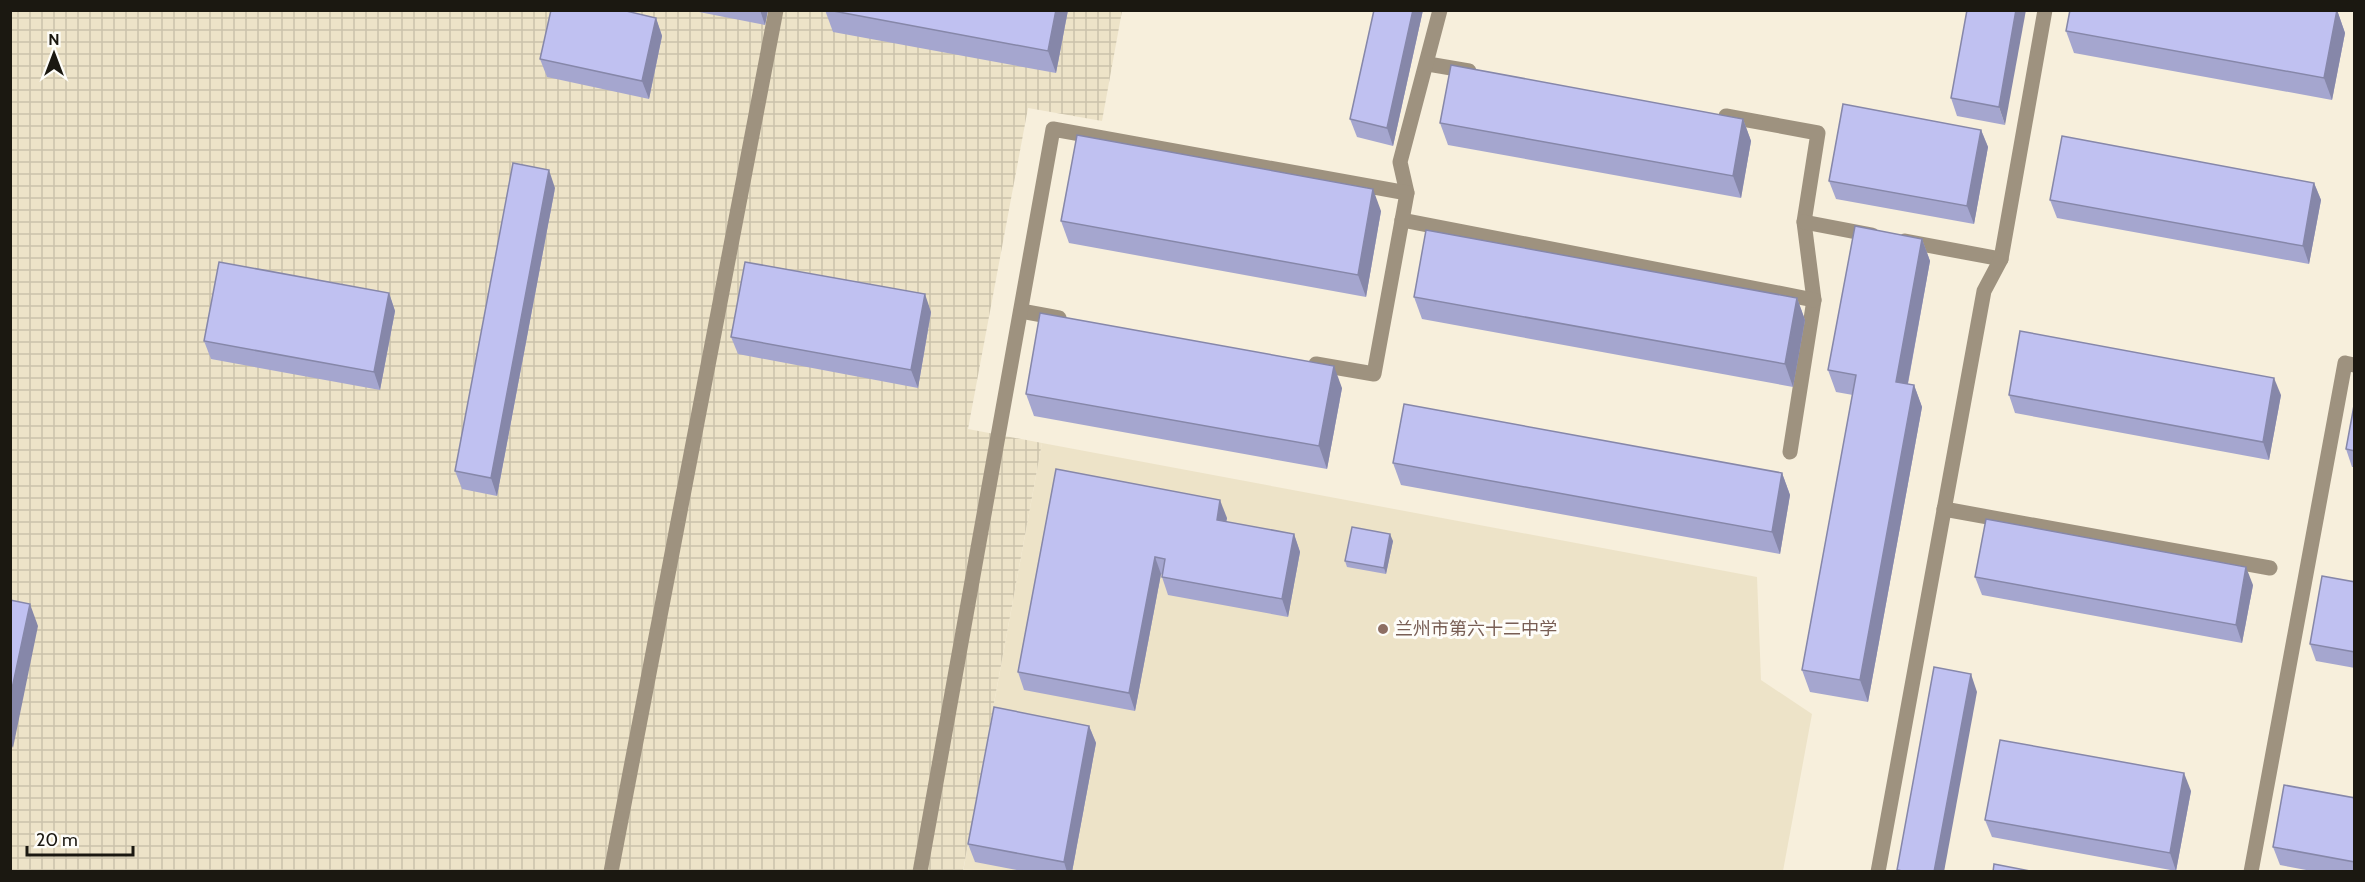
<svg xmlns="http://www.w3.org/2000/svg" width="2365" height="882" font-family="Cabin,'Noto Sans SC',sans-serif">
	<defs>
		<pattern id="industrial-grid" width="8" height="8" patternUnits="userSpaceOnUse" patternTransform="scale(1.5)"><rect width="8" height="8" fill="#ede3c8"/><path d="M0 4h8M4 0v8" fill="none" stroke="#cbc2ab"/></pattern>
	</defs>
	<rect width="100%" height="100%" fill="#f7efdc"/>
	<path fill="#ede3c8" d="M1042,443L1757,577L1761,680L1812,714L1783,871L963,872Z"/>
	<path fill="url(#industrial-grid)" d="M10,11H1122L1102,121L1028,108L968,429L1042,443L963,871H11Z"/>
	<g fill="none" stroke-linecap="round" stroke-linejoin="round">
		<g stroke="#9e927f" stroke-width="15">
			<path d="M1428,64L1469,71"/>
			<path d="M1726,116L1818,133L1804,222L1814,300L1790,452"/>
			<path d="M1407,193L1400,162L1440,10"/>
			<path d="M1402,220L1814,300"/>
			<path d="M1804,222L1872,235"/>
			<path d="M1905,241L2001,259"/>
			<path d="M1021,311L1059,318"/>
			<path d="M1944,509L2270,568"/>
			<path d="M611,872L776,10"/>
			<path d="M920,872L1053,129L1407,193L1374,374L1316,364"/>
			<path d="M1878,872L1984,291L2001,259L2045,10"/>
			<path d="M2251,872L2345,363L2354,365"/>
		</g>
	</g>
	<g fill="#a5a6cf">
		<path d="M698,10H768L765,25L699,12Z"/>
		<path d="M825,10H1068L1056,73L833,32Z"/>
		<path d="M1374,10H1423L1393,146L1357,137L1350,119Z"/>
		<path d="M1967,10L2005,125L1957,116L1951,98Z"/>
		<path d="M2337,10L2345,33L2332,100L2074,53L2066,31Z"/>
		<path d="M656,18L662,36L649,99L547,77L540,59Z"/>
		<path d="M1743,119L1751,141L1741,198L1448,145L1440,123Z"/>
		<path d="M1981,130L1988,147L1974,224L1836,199L1829,181Z"/>
		<path d="M2314,183L2321,200L2309,264L2057,218L2050,200Z"/>
		<path d="M555,188L497,496L462,489L455,471Z"/>
		<path d="M1381,211L1366,297L1069,243L1061,221Z"/>
		<path d="M1922,239L1930,261L1908,384L1914,385L1922,407L1868,702L1810,692L1802,670L1853,395L1836,392L1828,370Z"/>
		<path d="M389,293L395,311L380,390L211,359L204,341Z"/>
		<path d="M1414,297L1797,298L1805,320L1793,387L1422,319Z"/>
		<path d="M931,312L918,388L738,354L731,337Z"/>
		<path d="M1342,388L1327,469L1034,416L1026,394Z"/>
		<path d="M2009,395H2281L2269,460L2015,413Z"/>
		<path d="M2355,400V467H2352L2346,449Z"/>
		<path d="M1393,463L1782,473L1790,495L1780,554L1401,485Z"/>
		<path d="M1056,469L1227,518L1226,522L1294,534L1300,552L1288,617L1168,595L1162,577V575L1161,574L1135,711L1024,690L1018,672Z"/>
		<path d="M1393,541L1386,574L1347,567L1345,561Z"/>
		<path d="M1975,577L2253,585L2242,643L1982,595Z"/>
		<path d="M2355,582V668L2316,661L2310,644Z"/>
		<path d="M1089,726L1096,743L1072,872H1027L975,862L968,844Z"/>
		<path d="M2191,791L2176,871L1992,837L1985,820Z"/>
		<path d="M2355,798V872H2317L2280,865L2273,847Z"/>
	</g>
	<g fill="#8687a9">
		<path d="M760,10H768L765,25Z"/>
		<path d="M1056,10H1068L1056,73L1048,51Z"/>
		<path d="M1413,10H1423L1393,146L1387,128Z"/>
		<path d="M2016,10H2026L2005,125L1999,107Z"/>
		<path d="M2337,10L2345,33L2332,100L2324,78Z"/>
		<path d="M656,18L662,36L649,99L642,81Z"/>
		<path d="M1743,119L1751,141L1741,198L1733,176Z"/>
		<path d="M1981,130L1988,147L1974,224L1967,206Z"/>
		<path d="M549,170L555,188L497,496L491,478Z"/>
		<path d="M2314,183L2321,200L2309,264L2303,246Z"/>
		<path d="M1373,189L1381,211L1366,297L1358,275Z"/>
		<path d="M1922,239L1930,261L1904,404L1896,382Z"/>
		<path d="M389,293L395,311L380,390L374,372Z"/>
		<path d="M925,294L931,312L918,388L911,370Z"/>
		<path d="M1797,298L1805,320L1793,387L1785,364Z"/>
		<path d="M1334,366L1342,388L1327,469L1319,446Z"/>
		<path d="M2274,378L2281,395L2269,460L2263,442Z"/>
		<path d="M1914,385L1922,407L1868,702L1860,680Z"/>
		<path d="M1782,473L1790,495L1780,554L1772,532Z"/>
		<path d="M1220,500L1227,518L1223,538L1217,520Z"/>
		<path d="M1294,534L1300,552L1288,617L1282,599Z"/>
		<path d="M1390,534L1393,541L1386,574L1384,568Z"/>
		<path d="M1155,557L1161,574L1135,711L1129,693Z"/>
		<path d="M2246,567L2253,585L2242,643L2236,625Z"/>
		<path d="M30,604L38,626L13,748L10,742V698Z"/>
		<path d="M1971,674L1977,692L1944,872H1934Z"/>
		<path d="M1089,726L1096,743L1072,872H1067L1064,862Z"/>
		<path d="M2184,773L2191,791L2176,871L2170,853Z"/>
	</g>
	<g fill="#c0c1f1" stroke="#8687a9" stroke-width="1.5">
		<path d="M551,10H622L656,18L642,81L540,59Z"/>
		<path d="M828,10H1056L1048,51Z"/>
		<path d="M1374,10H1413L1387,128L1350,119Z"/>
		<path d="M1967,10H2016L1999,107L1951,98Z"/>
		<path d="M2070,10H2337L2324,78L2066,31Z"/>
		<path d="M1451,65L1743,119L1733,176L1440,123Z"/>
		<path d="M1843,104L1981,130L1967,206L1829,181Z"/>
		<path d="M1077,135L1373,189L1358,275L1061,221Z"/>
		<path d="M2062,136L2314,183L2303,246L2050,200Z"/>
		<path d="M513,163L549,170L491,478L455,471Z"/>
		<path d="M1855,226L1922,239L1896,382L1914,385L1860,680L1802,670L1856,375L1828,370Z"/>
		<path d="M1426,230L1797,298L1785,364L1414,297Z"/>
		<path d="M219,262L389,293L374,372L204,341Z"/>
		<path d="M745,262L925,294L911,370L731,337Z"/>
		<path d="M1040,313L1334,366L1319,446L1026,394Z"/>
		<path d="M2020,331L2274,378L2263,442L2009,395Z"/>
		<path d="M2355,400V451L2346,449Z"/>
		<path d="M1404,404L1782,473L1772,532L1393,463Z"/>
		<path d="M1056,469L1220,500L1217,520L1294,534L1282,599L1162,577L1165,559L1155,557L1129,693L1018,672Z"/>
		<path d="M1986,519L2246,567L2236,625L1975,577Z"/>
		<path d="M1352,527L1390,534L1384,568L1345,561Z"/>
		<path d="M2322,576L2355,582V652L2310,644Z"/>
		<path d="M10,600L30,604L10,698Z"/>
		<path d="M1934,667L1971,674L1934,872H1908L1897,870Z"/>
		<path d="M994,707L1089,726L1064,862L968,844Z"/>
		<path d="M2000,740L2184,773L2170,853L1985,820Z"/>
		<path d="M2284,785L2355,798V862L2273,847Z"/>
		<path d="M1994,864L2035,872H1993Z"/>
	</g>
	<circle fill="#8d6e63" stroke="#fefdf9" stroke-width="2" cx="1383" cy="629" r="6"/>
	<g text-anchor="middle" dominant-baseline="central" stroke-width="6" stroke-linejoin="round" paint-order="stroke">
		<g font-size="18" fill="#785e54" stroke="#fefdf9" text-anchor="start">
			<text x="1395" y="629">兰州市第六十二中学</text>
		</g>
	</g>
	<rect width="2365" height="882" fill="none" stroke="#1b1811" stroke-width="24"/>
	<g transform="translate(54 54)" stroke="#fefdf9" stroke-width="4.5" paint-order="stroke">
	<path d="M0-4.5L10 22L0 15L-10 22Z" fill="#1b1811"/>
	<text y="-9" font-size="16" font-weight="bold" text-anchor="middle" fill="#1b1811">N</text>
	</g>
	<path d="M27 846v9h106v-9" fill="none" stroke="#1b1811" stroke-width="3"/>
	<text x="36" y="846" font-size="18" fill="#1b1811" stroke="#fefdf9" stroke-width="4.5" paint-order="stroke">20 m</text>
</svg>
